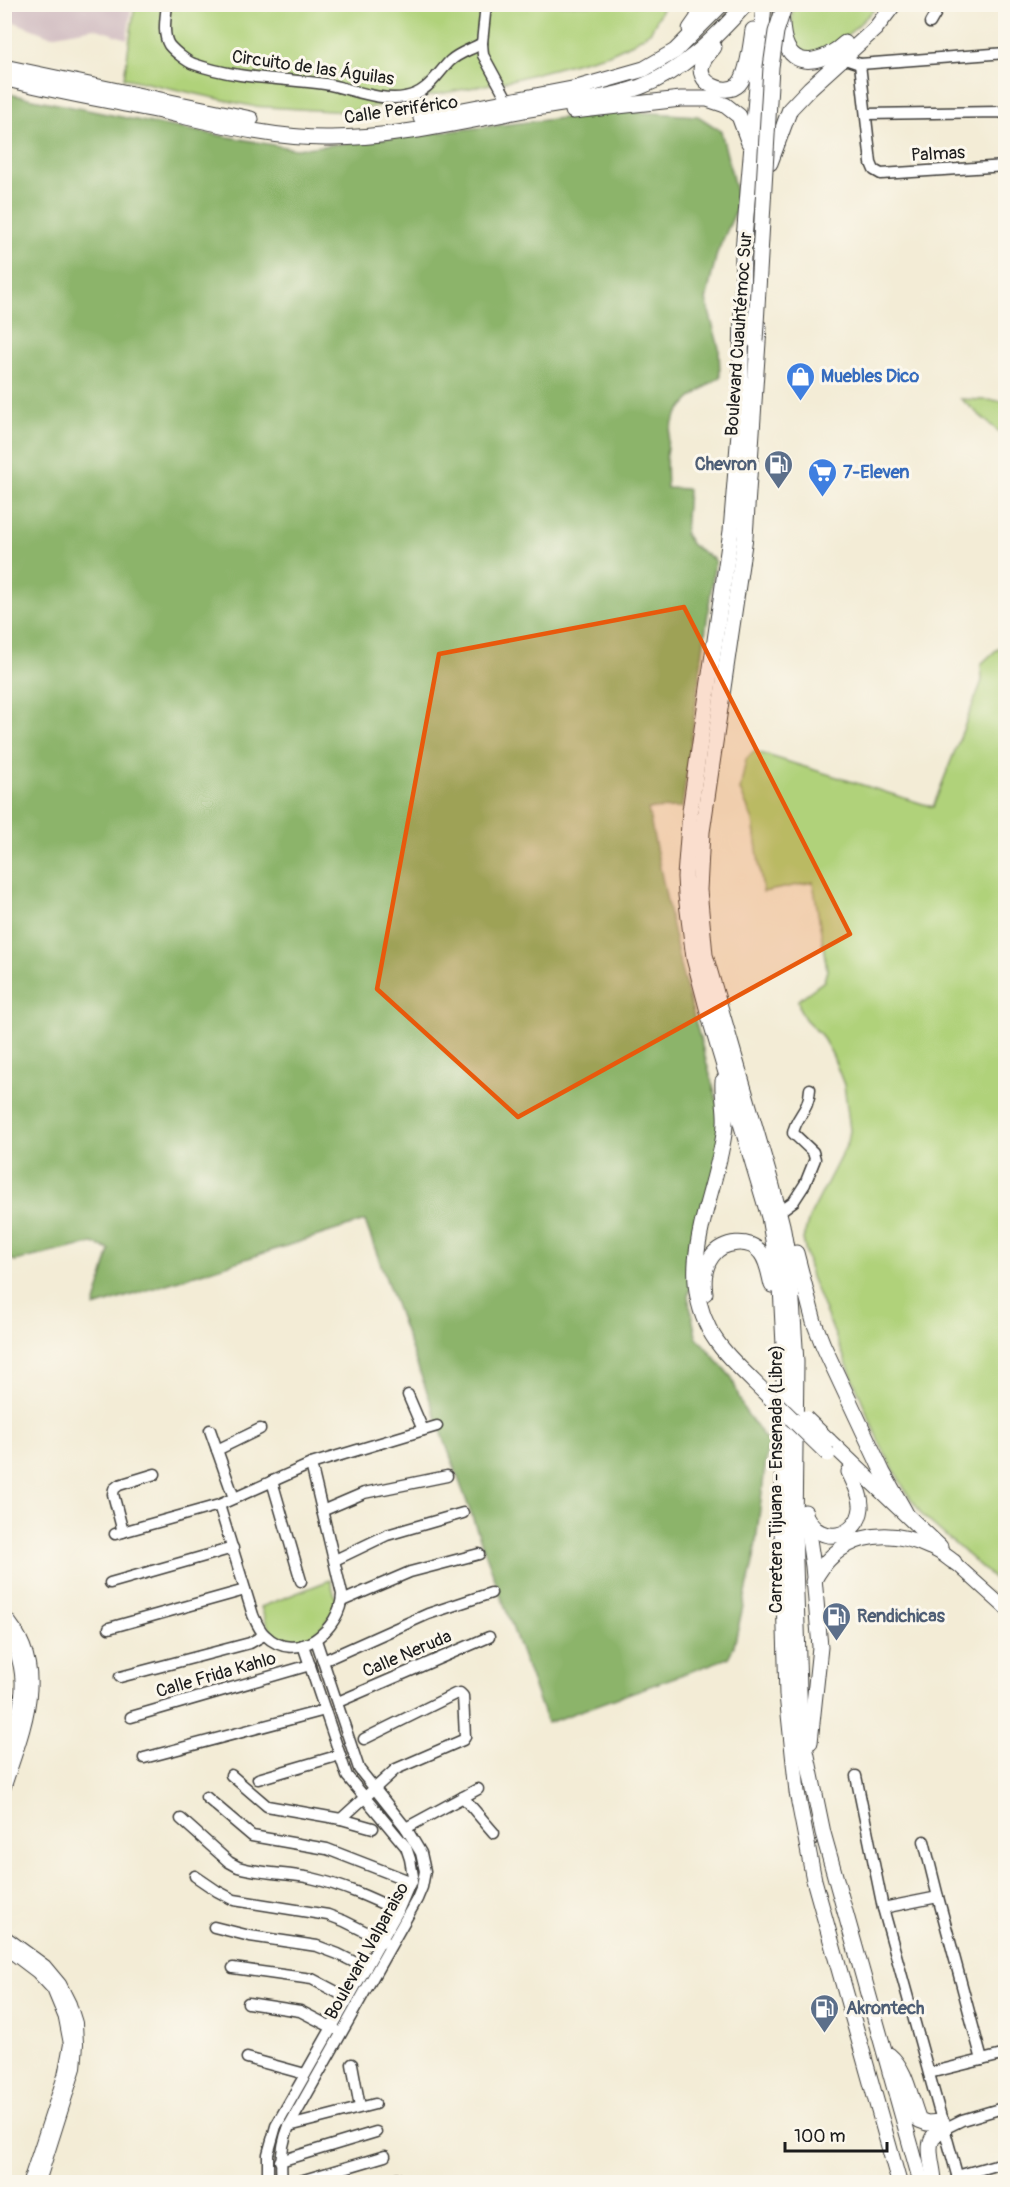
<svg xmlns="http://www.w3.org/2000/svg" width="1010" height="2187" font-family="Pangolin,sans-serif">
	<rect width="100%" height="100%" fill="#fbf7ec"/>
	<filter id="ink" filterUnits="userSpaceOnUse"><feTurbulence type="fractalNoise" baseFrequency=".0167" numOctaves="2"/><feDisplacementMap in="SourceGraphic" scale="12" xChannelSelector="R" yChannelSelector="G"/><feConvolveMatrix kernelMatrix="1 2 1 2 8 2 1 2 1" color-interpolation-filters="sRGB"/></filter>
	<filter id="wash" filterUnits="userSpaceOnUse"><feTurbulence type="fractalNoise" baseFrequency=".008" numOctaves="4" result="noise"/><feDisplacementMap in="SourceGraphic" scale="24" xChannelSelector="R" yChannelSelector="G"/><feGaussianBlur stdDeviation="1.35" result="paint"/><feColorMatrix in="noise" values="0 0 0 0 0 0 0 0 0 0 0 0 0 0 0 0 0 1.4 0 .05"/><feComposite in="paint" operator="in"/></filter>
	<g filter="url(#wash)">
		<rect width="100%" height="100%" fill="#f3ecd6"/>
		<path fill="#d2bec2" d="M4,5L5,4L132,5L127,39L94,28L50,36L9,20L5,16Z"/>
		<g fill="#b0d27a" stroke="#66774b" stroke-width="1.5">
			<path d="M135,5H664L651,31L633,43L609,54L511,80L347,112L251,106L124,78Z"/>
			<path d="M793,5H879L832,50L811,57L795,50L791,35Z"/>
			<path d="M961,399L1005,401V437Z"/>
			<path d="M1005,642V1588L923,1516L905,1490L879,1442L811,1277L803,1239L809,1218L848,1142L850,1130L844,1085L832,1054L821,1035L805,1019L800,1010L798,1000L824,981L827,970L813,882L763,892L753,821L740,790L746,759L754,751L933,807L982,681L981,664Z"/>
			<path d="M330,1580L337,1602L332,1615L314,1635L310,1637L293,1640L281,1638L272,1632L267,1625L261,1607Z"/>
		</g>
		<path fill="#8cb46a" stroke="#546843" stroke-width="1.5" d="M4,93L151,123L296,149L622,111L698,116L721,131L739,204L717,253L706,300L719,348L720,377C668,410 664,428 667,488L688,489L685,534L692,545L715,560L682,808L648,809L681,969L724,1126L696,1268L688,1296L696,1336L732,1378L743,1408L768,1443L754,1558L734,1646L728,1658L547,1723L365,1221L94,1307L110,1250L93,1243L15,1261L5,1257Z"/>
	</g>
	<g filter="url(#ink)">
		<g fill="none" stroke-linecap="round" stroke-linejoin="round">
			<defs>
				<g id="minor">
					<path d="M167,4C166,16 162,34 169,45C174,51 187,62 194,64C236,79 281,78 325,84C349,88 381,102 405,97C428,93 436,75 450,61C460,52 471,50 482,43"/>
					<path d="M486,4L482,43L483,55L508,101"/>
					<path d="M930,23L941,4"/>
					<path d="M839,57L860,64L1006,53"/>
					<path d="M860,64L871,163L874,170L881,174L1006,166"/>
					<path d="M866,114L999,112L1006,114"/>
					<path d="M779,1212L794,1201L805,1184L815,1159L813,1152L793,1133C796,1115 809,1112 810,1089"/>
					<path d="M408,1395L423,1430"/>
					<path d="M210,1430L234,1498"/>
					<path d="M217,1450L260,1429"/>
					<path d="M311,1464L437,1426"/>
					<path d="M272,1481L301,1581"/>
					<path d="M322,1511L364,1493L447,1476"/>
					<path d="M123,1532L113,1494L114,1489L119,1485L155,1474"/>
					<path d="M115,1534L219,1505L311,1464L342,1594C341,1630 296,1666 265,1635C259,1630 256,1622 253,1615L219,1505"/>
					<path d="M335,1560L387,1535L463,1513"/>
					<path d="M110,1583L233,1548"/>
					<path d="M342,1601L410,1572L479,1554"/>
					<path d="M109,1628L245,1590"/>
					<path d="M323,1661L428,1614L491,1593"/>
					<path d="M120,1677L250,1643L264,1635"/>
					<path d="M338,1702L489,1637"/>
					<path d="M131,1717L310,1665"/>
					<path d="M144,1758L325,1710"/>
					<path d="M231,1775L267,1806L341,1819L373,1828"/>
					<path d="M856,1776L883,1908L959,2182"/>
					<path d="M258,1779L340,1755"/>
					<path d="M206,1797L252,1836L327,1849L412,1882"/>
					<path d="M463,1797L494,1833"/>
					<path d="M181,1819L229,1862L238,1867C262,1874 287,1873 311,1878C342,1885 369,1897 398,1911"/>
					<path d="M341,1819L396,1769L463,1740L465,1737L463,1696L460,1693L455,1694L364,1739"/>
					<path d="M406,1828L478,1789"/>
					<path d="M924,1841L938,1897"/>
					<path d="M195,1876L217,1891L234,1900L328,1915L344,1921L386,1942"/>
					<path d="M883,1908L938,1897L982,2060"/>
					<path d="M214,1927L250,1936L317,1946L338,1954L366,1968"/>
					<path d="M233,1968L312,1979L348,1998"/>
					<path d="M248,2003L300,2011L335,2029"/>
					<path d="M247,2058L305,2074"/>
					<path d="M352,2064L360,2107"/>
					<path d="M929,2073L1006,2054"/>
					<path d="M289,2126L375,2104"/>
					<path d="M944,2129L962,2120L1006,2107"/>
					<path d="M280,2161L376,2132"/>
					<path d="M957,2176L1006,2162"/>
					<path d="M268,2182V2154L276,2126L398,1911L413,1876L410,1859L406,1847L347,1776L303,1645"/>
					<path d="M282,2182C280,2162 281,2145 289,2126L417,1899L422,1887L425,1871L421,1853L406,1828L359,1769L316,1640"/>
					<path d="M297,2182L385,2156"/>
					<path d="M384,2182L397,2178"/>
				</g>
				<g id="major">
					<path d="M954,1562L1006,1609"/>
					<path d="M4,1615C53,1668 23,1730 4,1789"/>
					<path d="M4,1628C34,1675 20,1711 4,1759"/>
					<path d="M4,1936L45,1966L60,1984L70,2004L76,2023L77,2044L75,2068L39,2182"/>
					<path d="M4,1947L37,1972L53,1989L65,2018L70,2044L64,2076L29,2182"/>
				</g>
				<g id="highway">
					<path d="M764,4L743,251L740,420L731,531L690,811L685,877L686,895L694,958L710,1019L769,1217L781,1287L784,1345V1440L782,1531L787,1695L797,1792L814,1880L899,2182"/>
					<path d="M781,14C782,21 782,30 784,38C792,73 826,61 845,43"/>
					<path d="M690,29L697,19L702,4"/>
					<path d="M714,47C710,52 705,57 703,62C693,82 726,98 739,84C748,74 751,43 753,30"/>
					<path d="M4,67L251,119"/>
					<path d="M4,78C56,92 108,100 160,111C214,123 271,138 326,138C388,139 462,122 524,110C562,103 603,100 640,87C683,71 715,38 746,4"/>
					<path d="M573,111L681,99H707L725,105L739,116L749,143"/>
					<path d="M421,118L577,88L644,69L675,51L722,4"/>
					<path d="M770,163L790,109L810,88L875,29L894,4"/>
					<path d="M759,327L745,537L702,832L699,890L705,955L772,1186L782,1225L790,1271L796,1362L794,1530L800,1722L823,1833L921,2182"/>
					<path d="M723,1081C722,1095 726,1109 725,1123C725,1132 723,1141 721,1150C709,1210 678,1270 709,1329C720,1350 738,1366 754,1382"/>
					<path d="M796,1253L814,1322L823,1345L883,1473L905,1512"/>
					<path d="M705,1293C703,1280 704,1267 712,1256C722,1241 750,1238 761,1253C768,1262 769,1274 772,1285"/>
					<path d="M829,1441L940,1547"/>
					<path d="M805,1512L813,1566L820,1647L810,1742"/>
					<path d="M807,1518C820,1546 858,1538 861,1508C862,1496 854,1483 849,1472"/>
					<path d="M813,1582C837,1535 884,1525 930,1547C939,1550 947,1557 954,1562"/>
					<path d="M889,2055C907,2070 910,2099 919,2120L927,2123L942,2122"/>
					<path d="M934,2182C934,2163 920,2138 944,2129"/>
				</g>
			</defs>
			<use href="#minor" stroke="#3c3b38" stroke-width="13"/>
			<use href="#major" stroke="#3c3b38" stroke-width="14"/>
			<use href="#highway" stroke="#3c3b38" stroke-width="17"/>
			<use href="#minor" stroke="#fff" stroke-width="10"/>
			<use href="#major" stroke="#fff" stroke-width="12"/>
			<use href="#highway" stroke="#fff" stroke-width="15"/>
			<defs>
				<g id="highway-bridge">
					<path d="M755,341L771,67L776,32L785,4"/>
					<path d="M754,1382L828,1454"/>
					<path d="M805,1418L829,1441"/>
				</g>
			</defs>
			<use href="#highway-bridge" stroke="#3c3b38" stroke-width="17" stroke-linecap="butt"/>
			<use href="#highway-bridge" stroke="#fff" stroke-width="15"/>
		</g>
	</g>
	<path fill="#e8590c" fill-opacity="0.2" stroke="#e8590c" stroke-width="4.5" stroke-linejoin="round" d="M684,607L850,934L518,1117L377,989L439,654Z"/>
	<defs>
		<symbol id="shop-pin" viewBox="-11 -11 22 30"><path d="M0 17L-7.5 6A9.5 9.5 0 1 1 7.5 6Z" fill="#3f7fe0" stroke="#fbf7ec"/><path d="M-5-2.5h2.3a2.7 3.5 0 0 1 5.4 0H5L5.5 6h-11ZM-1.5-2.5h3a1.5 2.3 0 0 0-3 0Z" fill="#fff"/></symbol>
		<symbol id="fuel-pin" viewBox="-11 -11 22 30"><path d="M0 17L-7.5 6A9.5 9.5 0 1 1 7.5 6Z" fill="#5c6f8a" stroke="#fbf7ec"/><path d="M-5.5-6h7V0h2V4h1.3V-2.5L3-4.5l.8-.8L6-3V5H2.5V1h-1V6h-7ZM-4.2-4.7v3.2H.2V-4.7Z" fill="#fff"/></symbol>
		<symbol id="supermarket-pin" viewBox="-11 -11 22 30"><path d="M0 17L-7.5 6A9.5 9.5 0 1 1 7.5 6Z" fill="#3f7fe0" stroke="#fbf7ec"/><path d="M-6-5.5h2.5l.6 2H6L4.5 2H-2.5L-4.4-4H-6ZM-1.5 3.2a1.3 1.3 0 1 0 .1 0ZM3 3.2a1.3 1.3 0 1 0 .1 0Z" fill="#fff"/></symbol>
	</defs>
	<g fill-rule="evenodd">
		<use href="#shop-pin" x="784" y="360" width="33" height="45"/>
		<use href="#fuel-pin" x="762" y="448" width="33" height="45"/>
		<use href="#supermarket-pin" x="806" y="456" width="33" height="45"/>
		<use href="#fuel-pin" x="820" y="1600" width="33" height="45"/>
		<use href="#fuel-pin" x="808" y="1992" width="33" height="45"/>
	</g>
	<g text-anchor="middle" dominant-baseline="central" stroke-width="6" stroke-linejoin="round" paint-order="stroke">
		<g font-size="18" fill="#1c1c1c" stroke="#fbf7ec">
			<text transform="translate(313 68) rotate(8)">Circuito de las Águilas</text>
			<text transform="translate(401 110) rotate(-8)">Calle Periférico</text>
			<text transform="translate(938 154) rotate(-3)">Palmas</text>
			<text transform="translate(739 334) rotate(-86)">Boulevard Cuauhtémoc Sur</text>
			<text transform="translate(776 1479) rotate(-90)">Carretera Tijuana - Ensenada (Libre)</text>
			<text transform="translate(407 1654) rotate(-23)">Calle Neruda</text>
			<text transform="translate(216 1675) rotate(-16)">Calle Frida Kahlo</text>
			<text transform="translate(367 1951) rotate(-61)">Boulevard Valparaiso</text>
		</g>
		<g font-size="18" font-weight="bold" fill="#366cbe" stroke="#fbf7ec" text-anchor="start">
			<text x="821" y="376">Muebles Dico</text>
			<text x="843" y="472">7-Eleven</text>
		</g>
		<g font-size="18" font-weight="bold" fill="#4e5e75" stroke="#fbf7ec" text-anchor="start">
			<text x="757" y="464" text-anchor="end">Chevron</text>
			<text x="857" y="1616">Rendichicas</text>
			<text x="846" y="2008">Akrontech</text>
		</g>
	</g>
	<rect width="1010" height="2187" fill="none" stroke="#fbf7ec" stroke-width="24"/>
	<path d="M785 2142v9h102v-9" fill="none" stroke="#1c1c1c" stroke-width="3"/>
	<text x="794" y="2142" font-size="18" fill="#1c1c1c" stroke="#fbf7ec" stroke-width="4.5" paint-order="stroke">100 m</text>
</svg>
